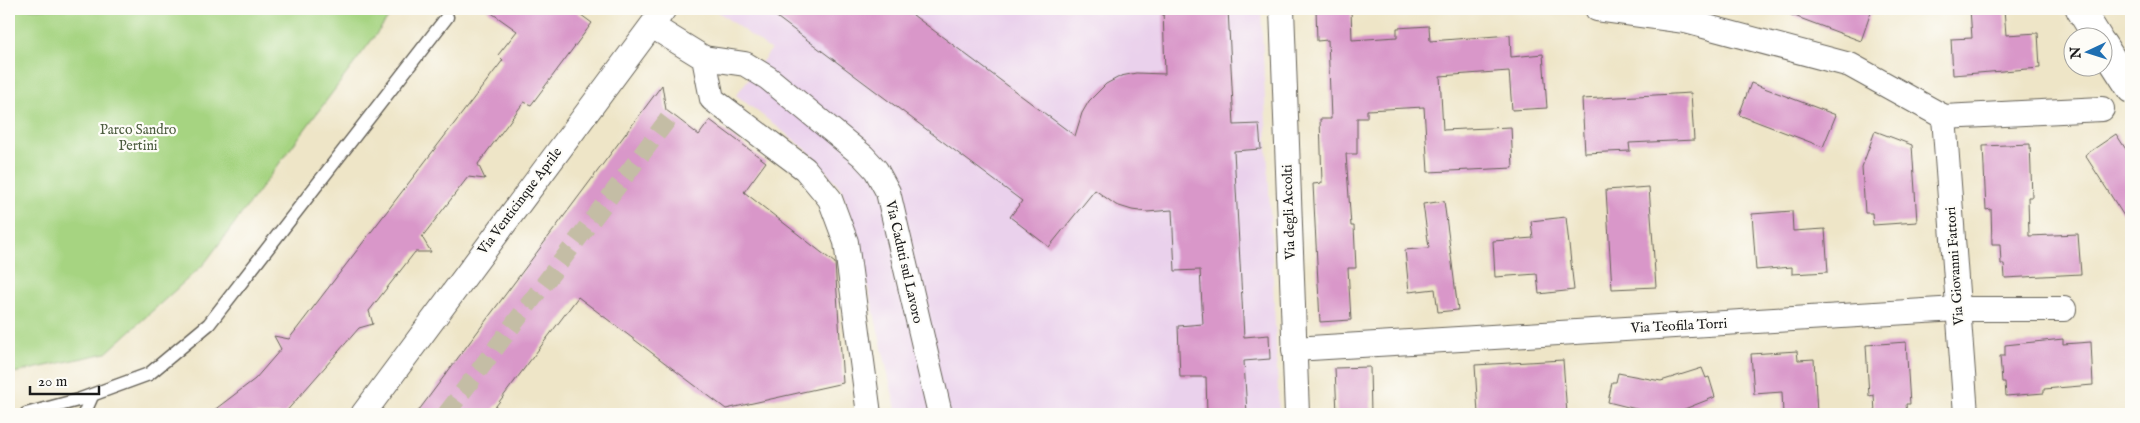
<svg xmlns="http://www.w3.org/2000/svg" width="2140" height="423" font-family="'IM FELL English',serif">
	<rect width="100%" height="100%" fill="#fdfcf7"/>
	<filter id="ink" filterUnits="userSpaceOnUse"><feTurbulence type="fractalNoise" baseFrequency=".02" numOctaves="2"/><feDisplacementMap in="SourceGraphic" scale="10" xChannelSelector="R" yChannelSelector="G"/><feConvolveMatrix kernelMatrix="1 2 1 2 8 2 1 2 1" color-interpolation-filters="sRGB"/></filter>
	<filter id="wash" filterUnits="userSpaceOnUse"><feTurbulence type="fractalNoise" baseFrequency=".0096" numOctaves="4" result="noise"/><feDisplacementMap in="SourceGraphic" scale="20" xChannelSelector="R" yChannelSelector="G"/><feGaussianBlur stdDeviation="1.12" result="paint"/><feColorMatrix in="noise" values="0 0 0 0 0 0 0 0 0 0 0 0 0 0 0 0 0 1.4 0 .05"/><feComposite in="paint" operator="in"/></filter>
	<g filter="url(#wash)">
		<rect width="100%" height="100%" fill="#eee5c7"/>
		<path fill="#ead1ec" d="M714,9H1261L1279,414H897L856,233L841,188L807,150L736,95L771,50Z"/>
		<path fill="#a6d481" stroke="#61784e" d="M9,9H395L204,264L106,353L9,374Z"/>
		<g id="blocks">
			<g fill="#d997c9">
				<path d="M486,9H573L592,23L531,105L524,102L478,164L485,179L468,177L422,237L431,252H415L369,311L373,324L359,328L284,414H209L255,379L281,349L274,336L289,339L503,60L498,55L517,31Z"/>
				<path d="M766,9H905L1075,136L1082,113L1089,101L1106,84L1121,76L1136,73L1165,74L1163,9H1228L1234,125L1259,124L1261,149L1234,151L1244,337L1269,335L1270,359L1244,361L1247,414H1207L1206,377H1180L1178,326L1203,324L1200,270L1175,271L1172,210L1147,212L1132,210L1116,205L1095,190L1049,247L1010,217L1022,201Z"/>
				<path d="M1316,9H1351L1352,40L1397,37V28L1429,26L1430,41L1510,35L1511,57L1543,54L1547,108L1512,110L1509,71L1440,76L1443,130L1511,127L1513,168L1428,172L1424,107L1367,110V118H1357V154H1346L1351,226H1354L1356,268H1348L1351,320L1320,322L1313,184L1322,183L1320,119H1331L1328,40L1317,41Z"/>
				<path d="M1781,9H1872L1861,41L1781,11Z"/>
				<path d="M1970,9H2004L2006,35L2038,33L2040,68L1953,75L1951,39L1972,38Z"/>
				<path d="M1751,83L1836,115L1823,147L1739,115Z"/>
				<path d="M662,85L666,110L677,118L699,135L710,120L766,162L744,192L835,263L843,383L726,409L578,297L490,414H416Z"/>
				<path d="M1691,93L1694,140L1629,143L1630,151L1585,153L1582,99Z"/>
				<path d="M1875,131L1912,145L1917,222L1873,225L1872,213H1865L1862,167Z"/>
				<path d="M2116,134L2131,157V227L2085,155Z"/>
				<path d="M2030,144L2032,197H2028L2029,236L2078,234L2081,274L2005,278L2004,264H2001L2000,244H1992L1991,209L1986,210L1983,146Z"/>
				<path d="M1649,187L1656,287L1612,289L1606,190Z"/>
				<path d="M1444,201L1458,310L1438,312L1435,289L1409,292L1405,250L1429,248L1423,204Z"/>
				<path d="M1792,211L1793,231L1825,229L1828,272L1792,274V267L1756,270L1752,214Z"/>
				<path d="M1566,217L1574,290L1539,294L1537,274L1495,277L1493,241L1533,238L1531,221Z"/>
				<path d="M2063,339V344L2091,342L2093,385L2044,389V393L2006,396L2005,382H2002L2000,356H2005V345Z"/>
				<path d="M1906,342L1910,404H1906L1907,414H1875L1874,395L1869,396L1866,345Z"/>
				<path d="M1797,351L1798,360L1814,359L1817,413L1783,414L1782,392L1754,394L1751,354Z"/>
				<path d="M1563,360L1567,414H1478L1475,365Z"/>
				<path d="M1370,367L1371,414H1337L1335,368Z"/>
				<path d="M1702,368L1706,378L1709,377L1715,397L1682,410L1683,414H1645L1644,411L1608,402L1612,382H1616L1618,373L1661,381Z"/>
			</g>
		</g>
	</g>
	<g filter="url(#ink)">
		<use href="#blocks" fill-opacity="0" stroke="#666258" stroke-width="1"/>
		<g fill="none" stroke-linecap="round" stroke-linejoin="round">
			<path stroke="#c4bda5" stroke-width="18" stroke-dasharray="18 9" stroke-linecap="butt" d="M446,414L672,114"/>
			<defs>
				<g id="service">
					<path d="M26,414L78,400L149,374L209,324L447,17"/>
					<path d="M84,414L92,396"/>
				</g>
				<g id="minor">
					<path d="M1282,9L1297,414"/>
					<path d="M1597,9L1685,21L1850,65L1944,117L2102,109"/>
					<path d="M652,26L704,58L712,99L805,169L830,199L846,242L869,414"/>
					<path d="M704,58L745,64L768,78L863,156L876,170L888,192L940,414"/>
					<path d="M1944,117L1966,414"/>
					<path d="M1294,349L1957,309H2064"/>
					<path d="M363,414L664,9"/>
				</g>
				<g id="secondary">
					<path d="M2080,9L2098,38"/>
					<path d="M2102,44L2131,89"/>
				</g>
			</defs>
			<use href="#service" stroke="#666258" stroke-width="15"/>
			<use href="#minor" stroke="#666258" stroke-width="26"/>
			<use href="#secondary" stroke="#666258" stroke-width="30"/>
			<use href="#service" stroke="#fff" stroke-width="12"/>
			<use href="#minor" stroke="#fff" stroke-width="24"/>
			<use href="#secondary" stroke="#fff" stroke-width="28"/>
		</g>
	</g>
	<g text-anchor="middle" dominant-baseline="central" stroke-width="4.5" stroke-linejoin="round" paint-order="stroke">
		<g font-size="14" fill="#4c5c3f" stroke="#fdfcf7">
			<text x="138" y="130">Parco Sandro<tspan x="138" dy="16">Pertini</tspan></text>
		</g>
		<g font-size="14" fill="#1c1c1c" stroke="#fdfcf7">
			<text transform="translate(520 201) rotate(-53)">Via Venticinque Aprile</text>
			<text transform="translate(1289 212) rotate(-92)">Via degli Accolti</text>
			<text transform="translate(904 262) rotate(77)">Via Caduti sul Lavoro</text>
			<text transform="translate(1955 266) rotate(-94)">Via Giovanni Fattori</text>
			<text transform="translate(1679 326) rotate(-3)">Via Teofila Torri</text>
		</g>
	</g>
	<rect width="2140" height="423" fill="none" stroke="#fdfcf7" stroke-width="30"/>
	<g transform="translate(2088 52) rotate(266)"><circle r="24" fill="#fdfcf7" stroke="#a3a29f"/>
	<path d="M0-4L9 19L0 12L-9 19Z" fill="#1f6fb2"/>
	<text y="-8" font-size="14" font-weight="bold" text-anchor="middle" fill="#1c1c1c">N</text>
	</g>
	<path d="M30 386v8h69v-8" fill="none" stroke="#1c1c1c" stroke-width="2.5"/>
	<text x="38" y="386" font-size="15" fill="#1c1c1c" stroke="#fdfcf7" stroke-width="4" paint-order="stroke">20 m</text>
</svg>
